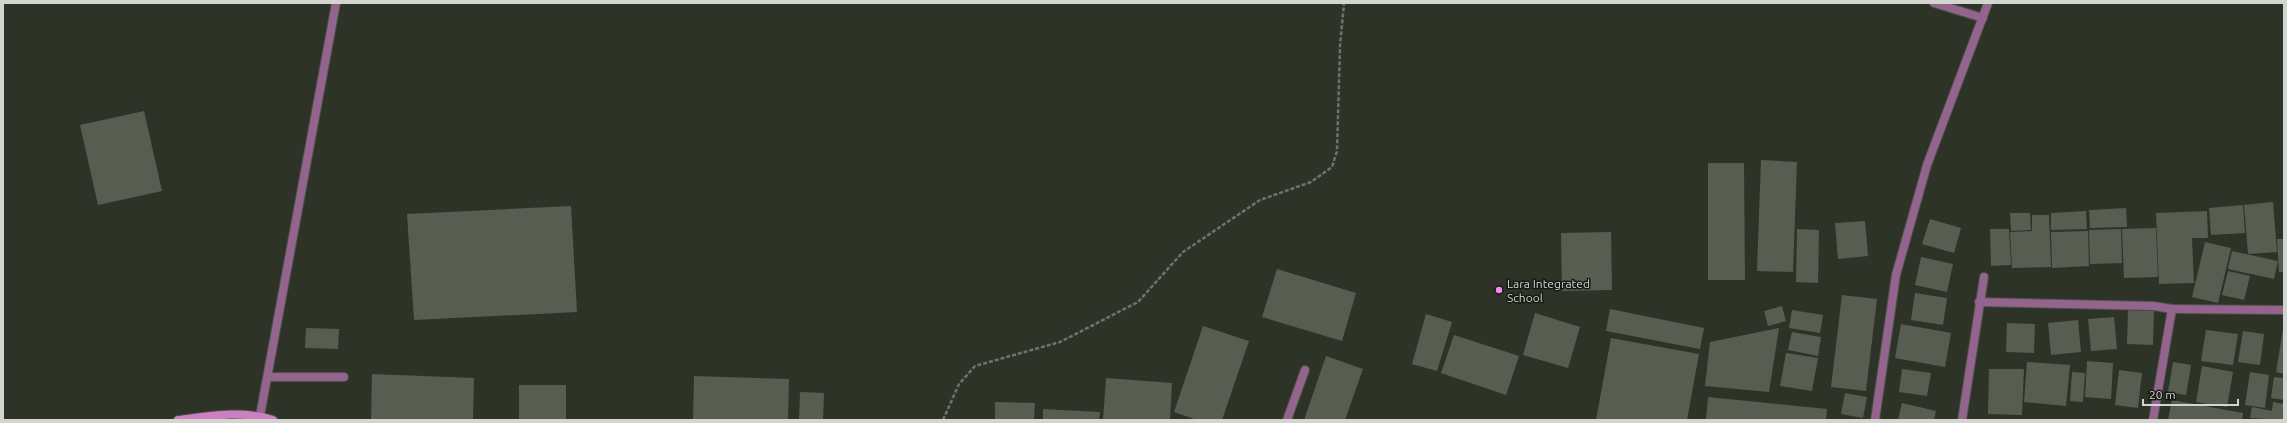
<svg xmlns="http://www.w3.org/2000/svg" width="2287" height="423" font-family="Ubuntu,sans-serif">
	<rect width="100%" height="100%" fill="#2e3328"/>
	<g fill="#585d52">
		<path d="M144,111L162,191L98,205L80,125Z"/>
		<path d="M1761,160L1797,162L1793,272L1757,271Z"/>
		<path d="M1708,163H1744L1745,280H1708Z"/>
		<path d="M2273,202L2277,252L2248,254L2244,205Z"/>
		<path d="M2243,205L2245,233L2211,235L2209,208Z"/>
		<path d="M571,206L577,312L414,320L407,214Z"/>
		<path d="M2126,208L2127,227L2090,228L2089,210Z"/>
		<path d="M2086,211L2087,229L2051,230V213Z"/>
		<path d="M2207,211L2208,238H2192L2194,283L2159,284L2156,213Z"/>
		<path d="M2010,213H2030L2031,230L2011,231Z"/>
		<path d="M2032,215H2049L2051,267L2012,268L2010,232L2032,231Z"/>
		<path d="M1930,219L1961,228L1954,253L1922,244Z"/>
		<path d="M1865,221L1868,256L1838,259L1835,223Z"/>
		<path d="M2156,228L2158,277L2124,278L2122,229Z"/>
		<path d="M1797,229L1819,230L1818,283L1796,282Z"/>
		<path d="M1990,229H2009L2011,265L1991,266Z"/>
		<path d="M2121,229L2122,263L2090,264L2089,230Z"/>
		<path d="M2088,231L2089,266L2052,268L2051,232Z"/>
		<path d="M1611,232L1612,290L1562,291L1561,233Z"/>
		<path d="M2277,239H2284V272H2279Z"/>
		<path d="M2205,242L2231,248L2218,303L2192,297Z"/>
		<path d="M2232,251L2278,261L2274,279L2228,269Z"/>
		<path d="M1921,257L1953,264L1947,292L1915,285Z"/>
		<path d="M1277,269L1356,293L1342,341L1262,317Z"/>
		<path d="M2228,271L2250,276L2244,300L2222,295Z"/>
		<path d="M1915,293L1947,298L1943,325L1911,320Z"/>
		<path d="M1842,295L1877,299L1866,391L1831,387Z"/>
		<path d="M1782,306L1786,321L1768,326L1764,311Z"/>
		<path d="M1610,309L1704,328L1700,349L1606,331Z"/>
		<path d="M1792,310L1823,315L1820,333L1789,328Z"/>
		<path d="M2128,310L2154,311L2153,345L2127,344Z"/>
		<path d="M1535,313L1580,327L1568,368L1523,355Z"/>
		<path d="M1426,314L1452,322L1437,371L1412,364Z"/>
		<path d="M2114,317L2117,349L2091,351L2088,319Z"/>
		<path d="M2078,320L2081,352L2051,355L2048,323Z"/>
		<path d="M2007,323L2035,324L2034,353L2006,352Z"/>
		<path d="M1901,324L1951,333L1945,367L1895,358Z"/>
		<path d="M1203,326L1249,341L1222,420H1197L1174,412Z"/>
		<path d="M306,328L339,329L338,349L305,348Z"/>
		<path d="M1779,328L1769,392L1705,386L1710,342Z"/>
		<path d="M2283,329H2284V374L2276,372Z"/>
		<path d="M2206,330L2238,334L2233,365L2201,361Z"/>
		<path d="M2243,331L2264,334L2260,365L2238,362Z"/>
		<path d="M1792,332L1821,337L1818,356L1788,350Z"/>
		<path d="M1454,335L1519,356L1506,395L1441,373Z"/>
		<path d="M1611,338L1699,354L1687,420H1596Z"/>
		<path d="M1786,353L1818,358L1812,391L1780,386Z"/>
		<path d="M1326,356L1363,369L1345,420H1304Z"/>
		<path d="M2087,361L2113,363L2111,399L2085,397Z"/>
		<path d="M2027,362L2070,365L2066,406L2024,402Z"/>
		<path d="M2173,362L2191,365L2186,395L2168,392Z"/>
		<path d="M2202,366L2233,372L2227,407L2196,402Z"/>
		<path d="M1902,369L1931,373L1927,396L1899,392Z"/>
		<path d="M1989,369H2024L2022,415L1988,414Z"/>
		<path d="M2119,370L2142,373L2138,408L2115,405Z"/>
		<path d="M2072,372L2085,373L2083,402L2070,401Z"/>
		<path d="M2250,372L2269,375L2265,408L2245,405Z"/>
		<path d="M372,374L474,378L473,420H371Z"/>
		<path d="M694,376L789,379L788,420H693Z"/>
		<path d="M2274,377L2284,378V400L2271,398Z"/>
		<path d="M1106,378L1172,383L1170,420H1103Z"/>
		<rect x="519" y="385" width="47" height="35"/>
		<path d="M800,392L824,393L823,420H799Z"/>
		<path d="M1845,393L1867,397L1863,418L1841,414Z"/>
		<path d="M1708,397L1827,409L1826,420H1706Z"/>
		<path d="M2172,400L2243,413L2242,420H2168Z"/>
		<path d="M995,402L1035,403L1034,420H995Z"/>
		<path d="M2273,402L2284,404V420L2250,418L2252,407L2272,411Z"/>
		<path d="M1902,403L1936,411L1934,420H1898Z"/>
		<path d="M1043,409L1100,412L1099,420H1043Z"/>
	</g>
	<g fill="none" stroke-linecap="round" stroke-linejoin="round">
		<defs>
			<g id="lane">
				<path d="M268,377H344"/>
				<path d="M1287,420L1305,370"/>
			</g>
			<g id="street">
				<path d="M1934,3L1983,18"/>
				<path d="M1979,302L2154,306L2172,309L2153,420"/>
				<path d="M2172,309L2284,310"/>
				<path d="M260,416L336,3"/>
				<path d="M1875,420L1896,275L1927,165L1988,3"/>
				<path d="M1962,420L1984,277"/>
			</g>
			<path id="secondary" d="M178,420C210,416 242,410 273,420"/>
		</defs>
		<use href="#lane" stroke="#4c5046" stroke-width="10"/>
		<use href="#street" stroke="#4c5046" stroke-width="10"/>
		<use href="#secondary" stroke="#4c5046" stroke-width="10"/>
		<path stroke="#6f7369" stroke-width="2.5" stroke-dasharray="4 2" stroke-linecap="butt" d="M943,420L959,384L975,366L1060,342L1138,302L1183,252L1260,200L1311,182L1332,167L1337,151L1340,46L1344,3"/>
		<use href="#lane" stroke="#93648d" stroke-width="8"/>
		<use href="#street" stroke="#93648d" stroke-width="8"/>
		<use href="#secondary" stroke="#ca80c1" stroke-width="8"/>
	</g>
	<circle fill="#f788ec" stroke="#171915" stroke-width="1.5" cx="1499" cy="290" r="4"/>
	<g text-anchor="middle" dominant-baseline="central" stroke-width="3" stroke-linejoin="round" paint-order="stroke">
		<g font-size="12" fill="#d3d6cf" stroke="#171915" text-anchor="start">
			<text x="1507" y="283">Lara Integrated<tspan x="1507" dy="14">School</tspan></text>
		</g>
	</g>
	<rect width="2287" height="423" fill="none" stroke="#d3d6cf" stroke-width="8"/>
	<path d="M2143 399v6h95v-6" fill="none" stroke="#d3d6cf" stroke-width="2"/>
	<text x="2149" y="399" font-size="12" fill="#d3d6cf" stroke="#171915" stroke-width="3" paint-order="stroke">20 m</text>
</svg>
